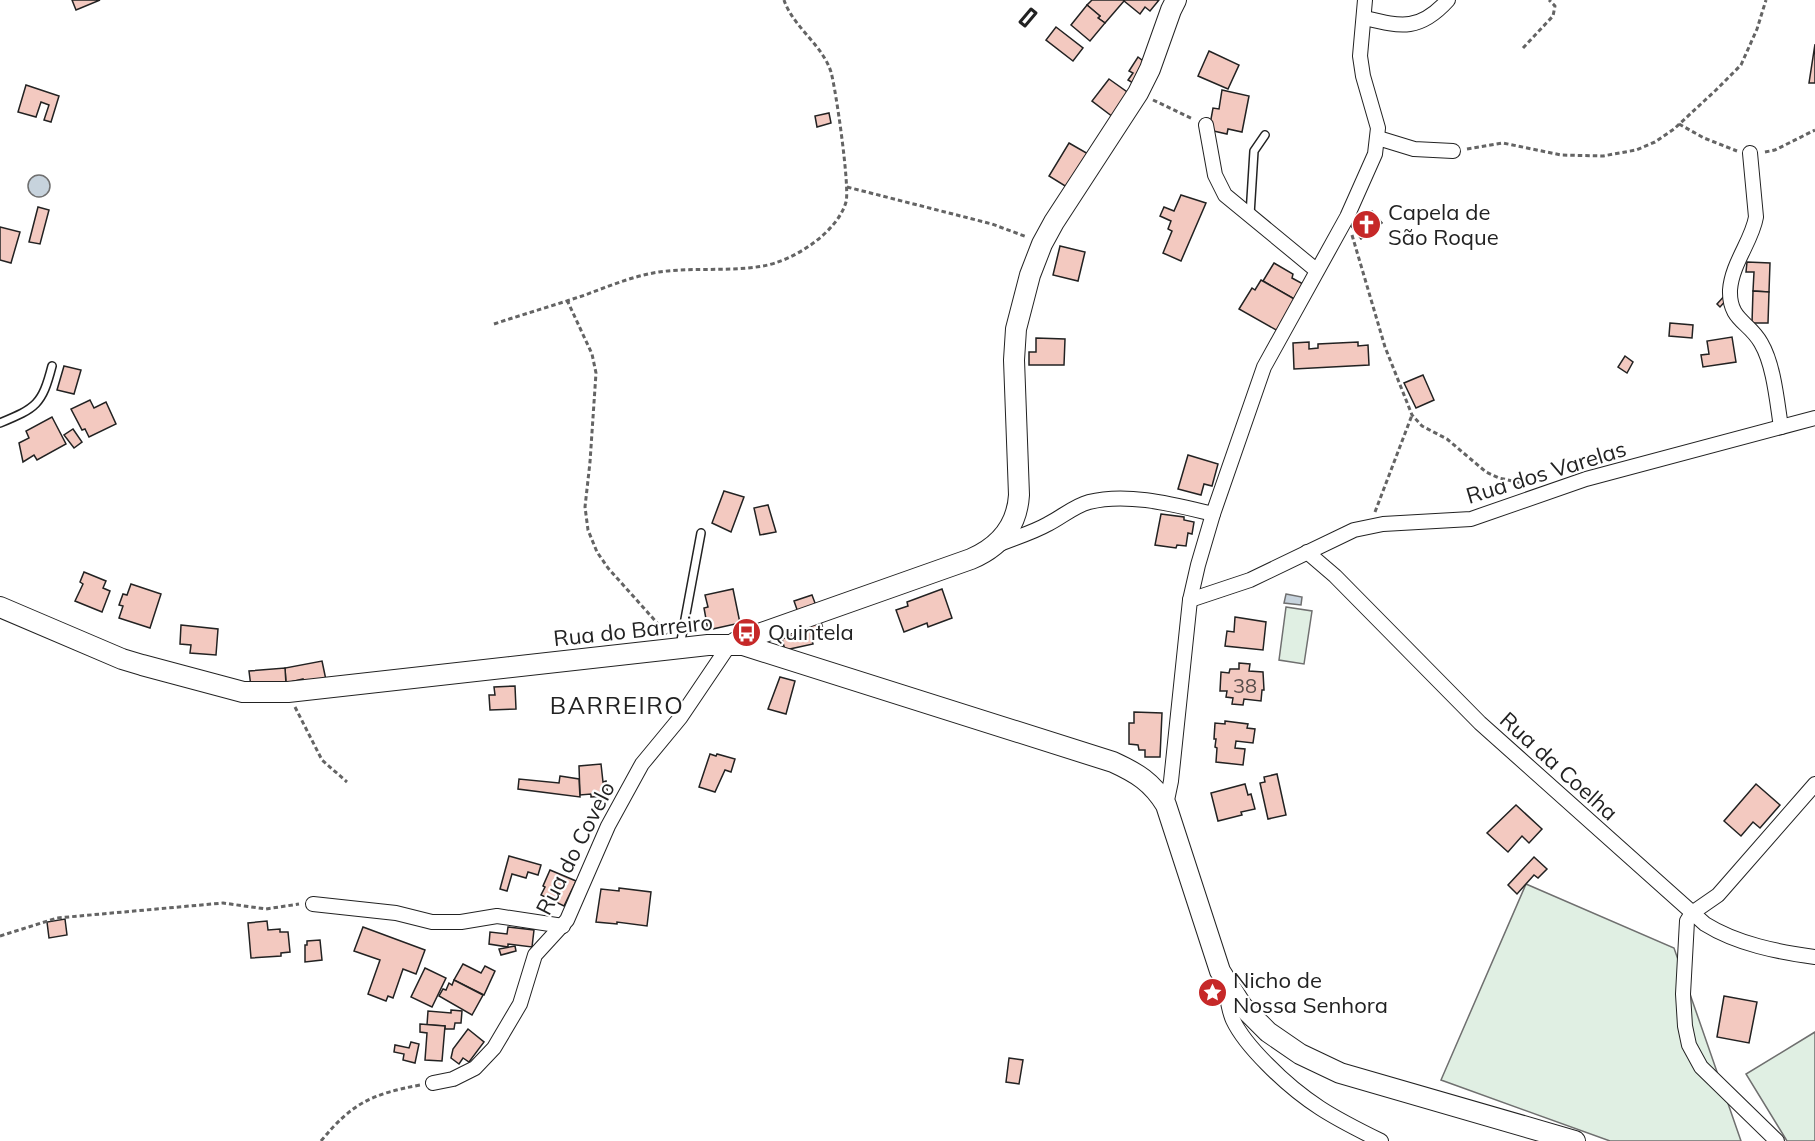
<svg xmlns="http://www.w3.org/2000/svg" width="1815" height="1141" font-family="Mulish,sans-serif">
	<rect width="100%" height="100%" fill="#fff"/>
	<g fill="#e0efe3" stroke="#6f6f6f" stroke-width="1.5">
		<path d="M1286,607L1312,611L1304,664L1279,660Z"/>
		<path d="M1526,884L1674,948L1741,1141H1610L1441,1080Z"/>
		<path d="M1815,1032V1141H1787L1746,1074Z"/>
	</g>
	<g fill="#c7d3dd" stroke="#6f6f6f" stroke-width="1.5">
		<circle cx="39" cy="186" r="11"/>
		<path d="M1286,594L1302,597L1301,605L1284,603Z"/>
	</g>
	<g fill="#f3c9c0" stroke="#222" stroke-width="1.5">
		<path d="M72,0H100L76,10Z"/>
		<path d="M1092,0H1159L1150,11L1145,7L1140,14L1124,1L1105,23L1098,18L1100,16L1087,5Z"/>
		<path d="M1087,5L1100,16L1098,18L1105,23L1090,41L1071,25Z"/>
		<path d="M1056,27L1083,48L1073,61L1046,40Z"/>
		<path d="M1815,44V83H1809Z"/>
		<path d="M1209,51L1239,65L1228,89L1198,76Z"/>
		<path d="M1138,57L1147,64L1133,83L1128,80L1133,73L1129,71Z"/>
		<path d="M1109,79L1130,94L1113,117L1092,101Z"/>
		<path d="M26,85L59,96L51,122L44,120L49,105L41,102L36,117L18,112Z"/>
		<path d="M1222,90L1249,96L1242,132L1228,129L1227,134L1209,130L1213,108L1219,109Z"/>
		<path d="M829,113L831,123L817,127L815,116Z"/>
		<path d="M1069,143L1090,155L1070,189L1049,176Z"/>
		<path d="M1181,195L1206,203L1181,261L1163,253L1172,231L1168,229L1171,221L1160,216L1164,207L1174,211Z"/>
		<path d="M38,207L49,210L40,244L29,242Z"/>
		<path d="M1372,211L1382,223L1361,239L1351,226Z"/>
		<path d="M0,227L20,232L11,263L0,260Z"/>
		<path d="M1060,246L1085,252L1078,281L1053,275Z"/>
		<path d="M1747,262L1770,263L1769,292L1753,291L1754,272H1746Z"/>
		<path d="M1274,263L1293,274L1292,278L1305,285L1296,300L1263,281Z"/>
		<path d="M1261,280L1296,300L1278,331L1239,309L1252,288L1255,290Z"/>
		<path d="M1753,291L1769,292L1768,323H1752Z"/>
		<path d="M1726,294L1729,297L1720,307L1717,304Z"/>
		<path d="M1670,323L1693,325L1692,338L1669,336Z"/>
		<path d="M1732,337L1736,362L1703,367L1701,355L1709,354L1707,341Z"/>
		<path d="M1036,338L1065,339L1064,365H1029V352H1036Z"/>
		<path d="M1309,342V349L1318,348V344L1358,342V346L1368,345L1369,365L1294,369L1293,343Z"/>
		<path d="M1625,356L1633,362L1627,373L1618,367Z"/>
		<path d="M64,366L81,370L74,394L57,390Z"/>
		<path d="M1423,375L1434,400L1416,408L1404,383Z"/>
		<path d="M90,400L94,408L106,402L116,424L89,437L85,429L82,430L71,409Z"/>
		<path d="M52,417L66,444L37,460L34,455L23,462L19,443L29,438L26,431Z"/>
		<path d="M73,429L82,442L74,448L64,435Z"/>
		<path d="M1188,455L1218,464L1212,486L1204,484L1201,495L1178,489Z"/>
		<path d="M724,491L744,497L731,532L712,523Z"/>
		<path d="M768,505L776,532L760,535L754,508Z"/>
		<path d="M1161,514L1184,517V520L1194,522L1192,534L1188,533L1186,546L1177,545L1176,548L1155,545Z"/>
		<path d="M84,572L106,581L103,588L110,591L102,612L75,601L83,584L80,582Z"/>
		<path d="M131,584L161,594L150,628L119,618L123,606L119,605L123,594L127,595Z"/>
		<path d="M733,589L740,623L708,630L704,608L708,607L705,595Z"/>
		<path d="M942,589L952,618L928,627L927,623L904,632L896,610L908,606L907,602Z"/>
		<path d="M812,595L818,611L800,618L794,601Z"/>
		<path d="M1235,617L1266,622L1263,650L1225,646L1227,631L1234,632Z"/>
		<path d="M821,622L824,632L811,636L813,644L785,650L782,639L791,636L789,632Z"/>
		<path d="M181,625L218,629L216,655L190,653L191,645L180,644Z"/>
		<path d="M322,661L326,680L304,685L303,679L286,683L285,668Z"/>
		<path d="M1239,663L1250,664L1249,671L1263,672L1264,690H1262L1261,701L1244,699L1243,705L1232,704L1233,698L1226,697L1227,691H1220L1221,672L1229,673L1230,669H1239Z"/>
		<path d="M285,668L286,684L251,687L249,671Z"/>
		<path d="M780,677L795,681L786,714L768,709Z"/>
		<path d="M515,686L516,709L490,710L489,695H495L494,687Z"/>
		<path d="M1134,712L1162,713L1160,757H1145V750H1139L1138,745L1129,744V723H1134Z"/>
		<path d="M1225,721L1248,724L1247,728L1255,729L1253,743L1236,741L1235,748L1245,749L1243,765L1216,762L1217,748L1215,747L1216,739H1214L1215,723L1225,724Z"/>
		<path d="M710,754L716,756L717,754L735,759L731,772L725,770L715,792L699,787Z"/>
		<path d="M601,764L603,782L606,781L608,796L591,797V794L580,795L579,766Z"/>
		<path d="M1277,774L1286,815L1268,819L1260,783L1265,782L1264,777Z"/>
		<path d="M560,776L579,779L580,797L518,789L519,779L559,783Z"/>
		<path d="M1245,784L1248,795L1251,794L1255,809L1241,812L1242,815L1218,821L1211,793Z"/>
		<path d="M1756,784L1780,805L1760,828L1753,822L1741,836L1724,821Z"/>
		<path d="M1516,805L1542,829L1529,843L1522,836L1508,852L1487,833Z"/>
		<path d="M509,856L541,865L538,875L528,872L526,878L512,874L507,891L500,889Z"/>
		<path d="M1534,857L1547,869L1538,878L1534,875L1517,894L1508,885Z"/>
		<path d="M550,870L576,881L564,906L541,895L545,887L543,886Z"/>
		<path d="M619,888L651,892L647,926L617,922V924L596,922L601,889L619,891Z"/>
		<path d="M65,919L67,935L49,938L47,922Z"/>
		<path d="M267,921L268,930L280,929V932H288L290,952L281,953V956L251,958L248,923Z"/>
		<path d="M363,927L425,950L416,974L403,969L393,998L388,996L386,1001L368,994L380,960L354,951Z"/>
		<path d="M508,927L534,930L532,947L508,944V947L489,944L490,932L507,934Z"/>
		<path d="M320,940L322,960L305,962V945H307V941Z"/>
		<path d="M515,946L516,951L501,955L499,949Z"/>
		<path d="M463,964L481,973L485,966L495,971L484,995L454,980Z"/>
		<path d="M425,968L446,978L432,1007L411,997Z"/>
		<path d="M454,980L483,995L472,1015L439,996L443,989L446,990L449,983L452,985Z"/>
		<path d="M1724,996L1757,1002L1749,1043L1717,1037Z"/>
		<path d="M451,1010L462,1011L461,1023H455L454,1029H445V1026L427,1025L428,1011L451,1013Z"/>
		<path d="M420,1024L445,1026L442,1061L425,1060L427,1033L420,1032Z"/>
		<path d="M468,1029L484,1042L469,1062L463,1058L459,1064L451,1058L453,1049Z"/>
		<path d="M411,1042L419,1044L415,1063L403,1060L404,1054L394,1052L395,1045L409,1048Z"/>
		<path d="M1009,1058L1023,1060L1019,1084L1006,1082Z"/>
	</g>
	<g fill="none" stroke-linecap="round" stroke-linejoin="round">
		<defs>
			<g id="lane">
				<path d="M1250,215L1254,151L1265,135"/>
				<path d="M0,423C36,408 42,405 52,366"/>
				<path d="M680,646L701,533"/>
			</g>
			<g id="street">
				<path d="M1365,18C1402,27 1420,31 1448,0"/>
				<path d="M1206,125L1215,175L1225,195L1316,270"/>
				<path d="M1378,138L1414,149L1453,151"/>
				<path d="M1750,153L1756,217C1752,241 1732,263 1730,290C1729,321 1749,321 1761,343C1774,365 1777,402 1781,427"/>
				<path d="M997,545C1014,538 1032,533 1048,524C1062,517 1074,506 1089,502C1128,492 1175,505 1213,514"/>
				<path d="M1307,552L1335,576L1480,723L1705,924C1737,944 1778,952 1815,957"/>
				<path d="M1190,600L1250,580L1354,530L1383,524L1471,519L1586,479L1815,418"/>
				<path d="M1166,805L1171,781L1190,600L1198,565L1213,514L1264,367L1347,217L1375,154L1378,128L1363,76L1360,56L1365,0"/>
				<path d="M313,904L396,913L432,922H461L497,916L563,926"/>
				<path d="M1225,984C1227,996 1228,1009 1233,1020C1241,1037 1254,1051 1267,1064C1304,1102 1334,1118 1381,1141"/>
				<path d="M433,1083L453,1079L475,1068L494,1048L520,1004L535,955L567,920L608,826L642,764L680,718L730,644"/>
				<path d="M1777,1141L1701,1067L1689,1045L1685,1026L1683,994L1687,921L1692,913L1718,895L1815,784"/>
			</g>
			<g id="secondary">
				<path d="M0,607L122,659L142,665L243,692H288L708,645H743L1113,762C1137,773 1152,782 1166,805L1220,971L1242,1006L1268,1032L1300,1054L1340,1073L1575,1141"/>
				<path d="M736,642L971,559C999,547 1017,527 1019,495L1014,360L1016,329L1030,275L1042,244L1054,222L1138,93L1150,69L1171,10L1176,0"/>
			</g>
		</defs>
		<use href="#lane" stroke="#222" stroke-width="10"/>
		<use href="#street" stroke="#222" stroke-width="16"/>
		<use href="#secondary" stroke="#222" stroke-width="22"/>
		<g stroke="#646464" stroke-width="3" stroke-dasharray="4.5 3" stroke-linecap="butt">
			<path d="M1523,48L1553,16L1555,6L1549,0"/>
			<path d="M1153,100L1193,119"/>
			<path d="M1679,124L1704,138L1737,151"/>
			<path d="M1467,149L1503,143L1561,155L1603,156L1636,150L1655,142L1674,129L1716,90L1741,65L1757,29L1766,0"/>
			<path d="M1765,152L1775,150L1815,130"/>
			<path d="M847,187L992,224L1027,237"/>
			<path d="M1352,235L1385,347L1412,415L1422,426L1447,439L1486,472L1499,478L1526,484"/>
			<path d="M567,300L592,354L596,373L590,462L585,507L588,530L597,552L608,568L667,634"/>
			<path d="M494,324C524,314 555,305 585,295C609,286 633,276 659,272C693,267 729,272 763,266C793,261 837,233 846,202C850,187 836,90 831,72C822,44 793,27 784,0"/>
			<path d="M1375,512L1412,415"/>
			<path d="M295,707L322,760L347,782"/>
			<path d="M0,936L57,918L223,903L266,909L299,904"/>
			<path d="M321,1141C352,1103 372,1094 420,1085"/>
		</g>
		<use href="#lane" stroke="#fff" stroke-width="7"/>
		<use href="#street" stroke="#fff" stroke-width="14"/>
		<use href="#secondary" stroke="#fff" stroke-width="20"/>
		<path stroke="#222" stroke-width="3" d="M1031,9L1036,13L1025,26L1020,22Z"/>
	</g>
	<defs>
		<symbol id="church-disc" viewBox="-11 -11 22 22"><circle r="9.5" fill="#c62828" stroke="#fff"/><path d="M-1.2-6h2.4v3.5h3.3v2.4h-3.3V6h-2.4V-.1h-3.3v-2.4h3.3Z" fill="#fff"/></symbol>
		<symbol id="bus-disc" viewBox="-11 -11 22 22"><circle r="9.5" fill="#c62828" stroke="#fff"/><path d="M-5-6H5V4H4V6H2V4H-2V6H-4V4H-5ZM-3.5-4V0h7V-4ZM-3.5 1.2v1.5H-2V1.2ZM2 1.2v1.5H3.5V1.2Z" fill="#fff"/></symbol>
		<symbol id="sight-disc" viewBox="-11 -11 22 22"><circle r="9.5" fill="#c62828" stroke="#fff"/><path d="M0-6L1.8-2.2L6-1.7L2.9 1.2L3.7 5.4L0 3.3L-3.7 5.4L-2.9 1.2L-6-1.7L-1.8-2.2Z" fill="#fff"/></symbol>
	</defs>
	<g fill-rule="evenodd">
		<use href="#church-disc" x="1350" y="208" width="33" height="33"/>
		<use href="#bus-disc" x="730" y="616" width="33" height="33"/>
		<use href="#sight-disc" x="1196" y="976" width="33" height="33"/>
	</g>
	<g text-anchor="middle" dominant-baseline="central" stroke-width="4.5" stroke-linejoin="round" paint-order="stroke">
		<g font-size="20" fill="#564c4a">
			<text x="1245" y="685">38</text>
		</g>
		<g font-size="22" fill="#222" stroke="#fff" text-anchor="start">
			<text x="1388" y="212">Capela de<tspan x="1388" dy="25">São Roque</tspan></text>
			<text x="768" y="632">Quintela</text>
			<text x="1233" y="980">Nicho de<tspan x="1233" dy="25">Nossa Senhora</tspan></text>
		</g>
		<g font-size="22" fill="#222" stroke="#fff">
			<text transform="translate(1546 472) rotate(-17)">Rua dos Varelas</text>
			<text transform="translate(633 630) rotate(-6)">Rua do Barreiro</text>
			<text transform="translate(1559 766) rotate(42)">Rua da Coelha</text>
			<text transform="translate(575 848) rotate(-63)">Rua do Covelo</text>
		</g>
		<g font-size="24" letter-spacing="1.5" fill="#222" stroke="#fff">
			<text x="617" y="705">BARREIRO</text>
		</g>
	</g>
</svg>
